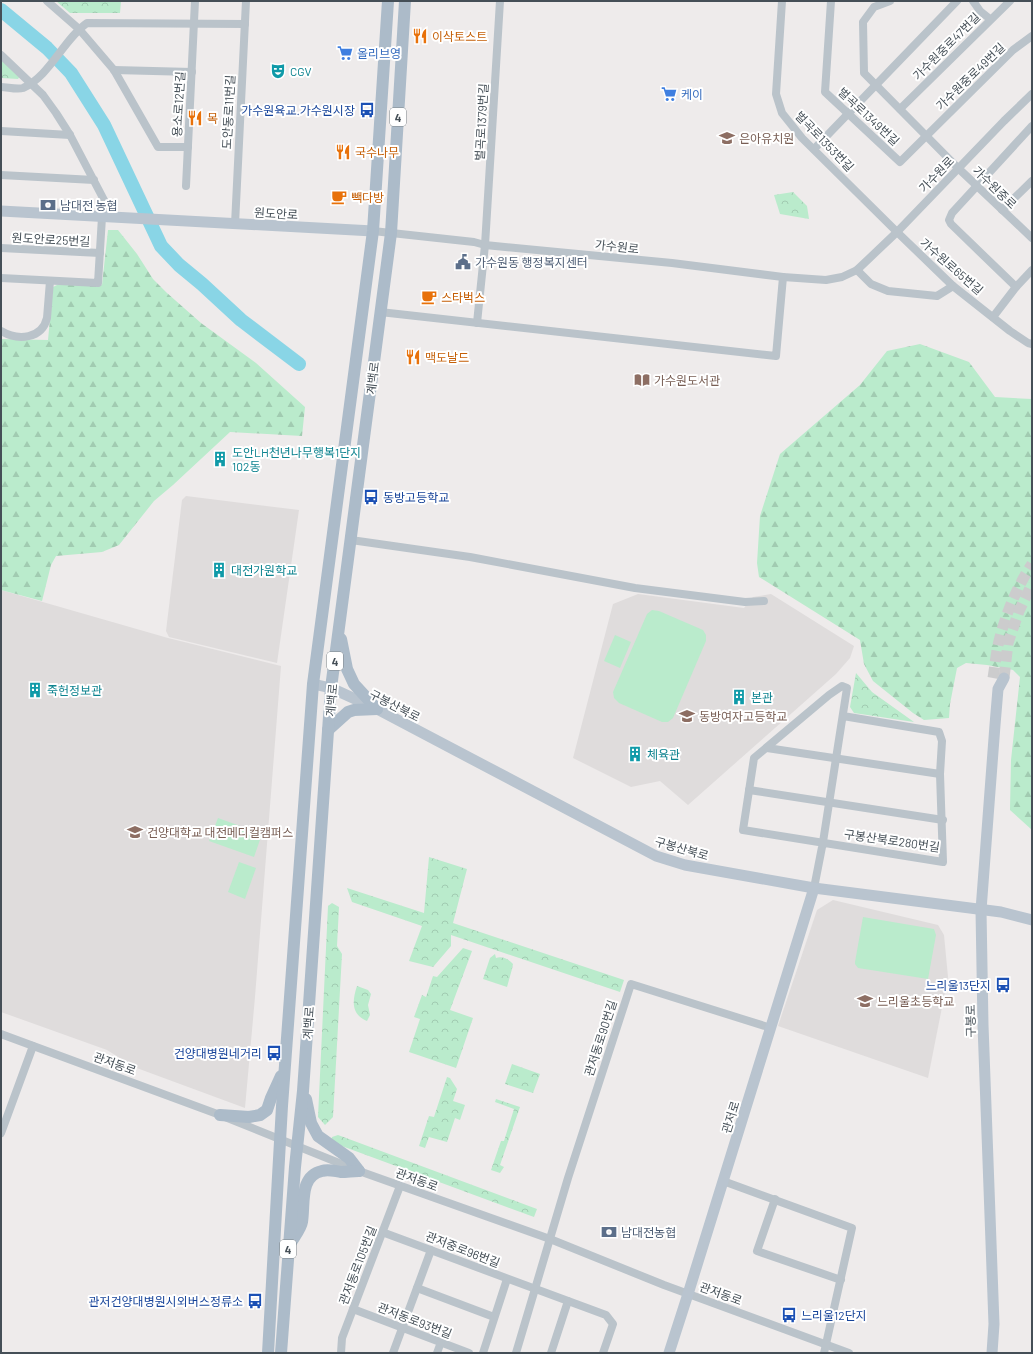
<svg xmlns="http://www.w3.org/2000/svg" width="1033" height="1354" font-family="Barlow,'Noto Sans KR',sans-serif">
	<defs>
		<pattern id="forest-firs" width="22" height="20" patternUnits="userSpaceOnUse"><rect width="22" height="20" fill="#baebcc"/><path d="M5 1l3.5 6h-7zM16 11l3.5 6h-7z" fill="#a1cbb1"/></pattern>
		<pattern id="park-crowns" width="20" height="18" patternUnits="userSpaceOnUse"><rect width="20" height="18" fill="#baebcc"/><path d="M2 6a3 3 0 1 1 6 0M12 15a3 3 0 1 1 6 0" fill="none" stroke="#a1cbb1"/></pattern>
	</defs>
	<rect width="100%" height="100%" fill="#eeebeb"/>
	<g fill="#dfdcdc">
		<path d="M186,496L299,510L277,663L169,637L166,631L182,500Z"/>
		<path d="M1,590L168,638L281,666L255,997L245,1108L134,1067L107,1050L1,1012Z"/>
		<path d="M638,594L744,608L753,597L771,594L854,646L850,658L836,674L688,805L660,781L631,787L573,758L613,604Z"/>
		<path d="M833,900L938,925L944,935L948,977L928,1078L778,1026L817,910Z"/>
	</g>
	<g fill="url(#forest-firs)">
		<path d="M108,230H118L137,254L153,279L167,293L201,323L256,363L305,407L302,436L230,432L173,485L154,501L119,545L102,552L56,556L51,565L42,601L1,590V339L48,340L53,287L57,285H102Z"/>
		<path d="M920,344L969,362L995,397L1032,399V548L1031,551L1032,552V830L1010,810L1011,760L1020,677L1013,670L987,665L966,663L957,668L950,704L949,718L924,720L913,713L873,681L864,664L860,640L759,577L757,563L760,516L780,454L860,385L887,351Z"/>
	</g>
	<g fill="url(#park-crowns)">
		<path d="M56,1H121L120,13H70Z"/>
		<path d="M1,60L20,76L18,79L1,78Z"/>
		<path d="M793,192L807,206L809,219L780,214L774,195Z"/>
		<path d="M856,673L872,692L914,722L854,713L850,707Z"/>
		<path d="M429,857L467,869L453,923L624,980L620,992L451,935V946L433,967L409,961L422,926L352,902L347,888L424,913Z"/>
		<path d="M332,903L339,907L337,946L342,954L333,1117L325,1125L318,1117L328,906Z"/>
		<path d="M463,948L472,951L450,1010L473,1018L456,1068L409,1052L420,1019L414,1017L422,995L426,997L433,976L437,977Z"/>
		<path d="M495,954L496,958C502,956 509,959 513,964L512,969L507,987L483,979L490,958Z"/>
		<path d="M357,986L368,990L371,994L368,1005L370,1015L367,1021C351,1014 352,1001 357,986Z"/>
		<path d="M512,1064L540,1074L533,1093L505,1084Z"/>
		<path d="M447,1077L450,1078L457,1089L453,1101L465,1105L460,1120L455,1118L447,1142L429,1137L425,1148L419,1146L429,1116L434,1117Z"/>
		<path d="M496,1099L520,1107L500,1165L504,1167L500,1173L491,1170L501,1141H504L514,1109L495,1102Z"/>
		<path d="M338,1135L537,1209L534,1217L331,1142L332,1137Z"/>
	</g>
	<g fill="#baebcc">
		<path d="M652,610L659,611L703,630L706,635V641L673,718L668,722H662L619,703L614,698L613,692L647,614Z"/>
		<path d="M615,635L631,642L620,668L604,661Z"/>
		<path d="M218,818L262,834L254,857L209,841Z"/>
		<path d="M239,862L256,868L245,899L228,892Z"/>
		<path d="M863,917L934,929L936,935L928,979L858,968L855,964V962Z"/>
	</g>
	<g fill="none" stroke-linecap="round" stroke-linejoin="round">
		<path stroke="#89d5e6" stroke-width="14" d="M1,10L47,48L71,73L104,125L161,246L179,265L202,284L241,320L299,364"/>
		<g stroke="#cccccd" stroke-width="11" stroke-dasharray="11 5.5" stroke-linecap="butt">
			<path d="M993,678C995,666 996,653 999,641C1006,613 1017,587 1032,564"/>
			<path d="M1004,678L1008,643L1019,611L1032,584"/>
		</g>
		<g stroke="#bac3ca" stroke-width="8">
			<path d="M47,1L79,29L114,70L158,147H188"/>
			<path d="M782,1L776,94L782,113L802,138L897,232L953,286L1010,331L1028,343L1032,344"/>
			<path d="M831,1L825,92L900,162L1013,50L1032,36"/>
			<path d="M890,1L874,7L863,22L864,73L958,168L1032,238"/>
			<path d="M973,1L980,11L990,19"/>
			<path d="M1,55L43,95L56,113L70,135L104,200L108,217"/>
			<path d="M114,70L192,72"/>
			<path d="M1,87C7,87 17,90 23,88C49,77 64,39 87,23L245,24"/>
			<path d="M900,109L1010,1"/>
			<path d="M1,131L70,135"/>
			<path d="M814,149L957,1"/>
			<path d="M1,175L94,180"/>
			<path d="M186,186L195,1"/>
			<path d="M1002,210L1032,181"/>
			<path d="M235,224L246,1"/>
			<path d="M373,231L474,242L485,245L672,263L783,277L826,280L842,277L857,270L897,232L1004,121L1032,94"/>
			<path d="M1,248L100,253"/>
			<path d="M857,270L871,284L888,291L937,296L953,286"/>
			<path d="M1,278L98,283L102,217"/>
			<path d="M1016,287L951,224L949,220L952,213L1032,126"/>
			<path d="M380,312L776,356L783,277"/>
			<path d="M993,317L1016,287L1032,270"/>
			<path d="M477,323L485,245L500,1"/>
			<path d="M1,331C18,341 42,339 47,318L50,281"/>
			<path d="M351,540L470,557L635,588L745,602L764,601"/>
			<path d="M767,748L940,774"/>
			<path d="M749,790L943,820"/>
			<path d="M814,888L823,842L847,688L842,686L829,695L754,758L743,830L943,862L940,774L942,741L939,732L843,716"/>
			<path d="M1,1034L220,1115L359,1171L550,1239L664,1285L849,1353"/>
			<path d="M1,1133L33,1046"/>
			<path d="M723,1181L852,1228L824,1353"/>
			<path d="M775,1199L757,1251L841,1280"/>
			<path d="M382,1232L606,1315L613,1324L603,1353"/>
			<path d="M417,1288L494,1317"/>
			<path d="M353,1309L469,1353"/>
			<path d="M341,1353L342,1338L400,1186"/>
			<path d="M393,1353L431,1250"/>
			<path d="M437,1353L441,1342"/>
			<path d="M483,1353L507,1279"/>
			<path d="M516,1353L568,1178L631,984L771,1028"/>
			<path d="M551,1353L568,1301"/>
		</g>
		<g stroke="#b9c4cf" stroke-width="11">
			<path d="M1,211L373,231"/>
			<path d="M313,684L331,688L377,709L656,856L685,865L814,888L1001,912L1032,920"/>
			<path d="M669,1353L688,1294L814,888"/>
			<path d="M992,1353L994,1324L983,1025L981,910L995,725L998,689L1004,678"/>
		</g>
		<g stroke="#acbbc9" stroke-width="12">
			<path d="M341,639L347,669L354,684L377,709"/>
			<path d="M328,730L348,712L354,710L377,709"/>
			<path d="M306,1099L311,1123L318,1136L349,1158L359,1171"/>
			<path d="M220,1115L249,1117L260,1115L267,1110L271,1098L281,1076"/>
			<path d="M290,1244C294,1237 301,1229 302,1222C305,1204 299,1176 322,1171C328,1169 334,1171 341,1172C347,1172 353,1171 359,1171"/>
			<path d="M268,1353L282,1106L313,684L373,231L388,1"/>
			<path d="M281,1353L295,1167L303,1091L331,688L391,233L405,1"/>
		</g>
	</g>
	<defs>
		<symbol id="restaurant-bare" viewBox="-9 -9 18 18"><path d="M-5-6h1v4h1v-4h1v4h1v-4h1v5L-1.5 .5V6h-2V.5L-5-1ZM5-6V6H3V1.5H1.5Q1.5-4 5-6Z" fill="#e8710a" stroke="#fff" stroke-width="2.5" paint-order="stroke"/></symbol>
		<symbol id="supermarket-bare" viewBox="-9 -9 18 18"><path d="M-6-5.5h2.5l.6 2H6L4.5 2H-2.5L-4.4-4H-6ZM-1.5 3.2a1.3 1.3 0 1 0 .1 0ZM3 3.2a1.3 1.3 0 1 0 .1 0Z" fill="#3f7fe0" stroke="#fff" stroke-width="2.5" paint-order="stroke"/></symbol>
		<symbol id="theatre-bare" viewBox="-9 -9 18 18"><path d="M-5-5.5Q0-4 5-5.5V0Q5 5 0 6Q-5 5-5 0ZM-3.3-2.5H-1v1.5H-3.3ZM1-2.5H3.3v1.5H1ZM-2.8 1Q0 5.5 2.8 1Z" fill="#0f9aa8" stroke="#fff" stroke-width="2.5" paint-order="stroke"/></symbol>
		<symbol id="bus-bare" viewBox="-9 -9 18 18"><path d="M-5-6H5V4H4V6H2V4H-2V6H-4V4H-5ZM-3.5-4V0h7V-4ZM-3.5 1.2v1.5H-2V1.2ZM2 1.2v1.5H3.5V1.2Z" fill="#1a4fb4" stroke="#fff" stroke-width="2.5" paint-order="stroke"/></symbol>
		<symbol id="school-bare" viewBox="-9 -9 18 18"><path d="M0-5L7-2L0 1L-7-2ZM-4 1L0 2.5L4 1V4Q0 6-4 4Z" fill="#8d6e63" stroke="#fff" stroke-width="2.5" paint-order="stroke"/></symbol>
		<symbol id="cafe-bare" viewBox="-9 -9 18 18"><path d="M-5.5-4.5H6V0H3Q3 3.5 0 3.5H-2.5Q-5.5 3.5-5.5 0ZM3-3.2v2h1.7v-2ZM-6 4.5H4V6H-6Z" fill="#e8710a" stroke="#fff" stroke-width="2.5" paint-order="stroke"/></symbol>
		<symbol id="bank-bare" viewBox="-9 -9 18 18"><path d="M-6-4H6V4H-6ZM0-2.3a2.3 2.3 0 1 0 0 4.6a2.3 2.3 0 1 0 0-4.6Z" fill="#5c6f8a" stroke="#fff" stroke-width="2.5" paint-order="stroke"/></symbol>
		<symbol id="civic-bare" viewBox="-9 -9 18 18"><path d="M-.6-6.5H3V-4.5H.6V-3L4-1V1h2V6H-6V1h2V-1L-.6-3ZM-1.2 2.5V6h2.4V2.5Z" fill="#5c6f8a" stroke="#fff" stroke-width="2.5" paint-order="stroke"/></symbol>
		<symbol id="library-bare" viewBox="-9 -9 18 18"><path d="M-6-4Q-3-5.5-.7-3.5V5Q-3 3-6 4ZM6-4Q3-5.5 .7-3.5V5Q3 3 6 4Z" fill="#8d6e63" stroke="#fff" stroke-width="2.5" paint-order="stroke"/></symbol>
		<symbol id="building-bare" viewBox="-9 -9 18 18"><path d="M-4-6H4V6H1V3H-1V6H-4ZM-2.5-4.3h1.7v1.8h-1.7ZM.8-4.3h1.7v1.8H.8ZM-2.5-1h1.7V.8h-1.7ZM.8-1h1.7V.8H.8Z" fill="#0f9aa8" stroke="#fff" stroke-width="2.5" paint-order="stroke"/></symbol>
		<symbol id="university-bare" viewBox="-9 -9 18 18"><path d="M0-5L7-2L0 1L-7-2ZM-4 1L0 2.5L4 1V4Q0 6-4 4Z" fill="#8d6e63" stroke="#fff" stroke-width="2.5" paint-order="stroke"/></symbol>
	</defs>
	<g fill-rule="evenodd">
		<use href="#restaurant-bare" x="409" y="25" width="22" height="22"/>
		<use href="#supermarket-bare" x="334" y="42" width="22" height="22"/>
		<use href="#theatre-bare" x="267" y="60" width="22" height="22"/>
		<use href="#supermarket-bare" x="658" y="83" width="22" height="22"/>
		<use href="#bus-bare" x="356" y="99" width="22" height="22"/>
		<use href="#restaurant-bare" x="184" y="107" width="22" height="22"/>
		<use href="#school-bare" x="716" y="127" width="22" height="22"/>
		<use href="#restaurant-bare" x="332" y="141" width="22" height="22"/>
		<use href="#cafe-bare" x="328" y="186" width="22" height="22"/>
		<use href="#bank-bare" x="37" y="194" width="22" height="22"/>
		<use href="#civic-bare" x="452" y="251" width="22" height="22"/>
		<use href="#cafe-bare" x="418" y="286" width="22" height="22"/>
		<use href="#restaurant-bare" x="402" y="346" width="22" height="22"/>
		<use href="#library-bare" x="631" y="369" width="22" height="22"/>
		<use href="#building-bare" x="209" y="448" width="22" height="22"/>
		<use href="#bus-bare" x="360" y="486" width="22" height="22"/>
		<use href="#building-bare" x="208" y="559" width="22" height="22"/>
		<use href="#building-bare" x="24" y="679" width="22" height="22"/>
		<use href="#building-bare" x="728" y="686" width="22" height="22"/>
		<use href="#school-bare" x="676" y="705" width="22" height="22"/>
		<use href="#building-bare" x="624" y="743" width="22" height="22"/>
		<use href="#university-bare" x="124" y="821" width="22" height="22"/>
		<use href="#bus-bare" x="992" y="974" width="22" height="22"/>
		<use href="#school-bare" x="854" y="990" width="22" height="22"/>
		<use href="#bus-bare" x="263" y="1042" width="22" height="22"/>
		<use href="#bank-bare" x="598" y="1221" width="22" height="22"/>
		<use href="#bus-bare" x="244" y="1290" width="22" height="22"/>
		<use href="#bus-bare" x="778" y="1304" width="22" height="22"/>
	</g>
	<g text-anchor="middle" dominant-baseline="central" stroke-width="4" stroke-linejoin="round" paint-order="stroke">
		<g fill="#fff" stroke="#7d8489" stroke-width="1">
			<rect x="390" y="108" width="16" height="18" rx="3"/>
			<rect x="327" y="652" width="16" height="18" rx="3"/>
			<rect x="280" y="1240" width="16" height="18" rx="3"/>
		</g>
		<g font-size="11" font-weight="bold" fill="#454f57">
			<text x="398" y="117">4</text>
			<text x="335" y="661">4</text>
			<text x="288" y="1249">4</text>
		</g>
		<g font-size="12" fill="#c56008" stroke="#fff" text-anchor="start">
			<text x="432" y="36">이삭토스트</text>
			<text x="207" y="118">목</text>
			<text x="355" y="152">국수나무</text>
			<text x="351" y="197">빽다방</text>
			<text x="441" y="297">스타벅스</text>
			<text x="425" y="357">맥도날드</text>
		</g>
		<g font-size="12" fill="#454f57" stroke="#fff">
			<text transform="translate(946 46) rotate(-45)">가수원중로47번길</text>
			<text transform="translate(970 76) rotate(-44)">가수원중로49번길</text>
			<text transform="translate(178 104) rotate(-87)">용소로12번길</text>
			<text transform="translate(228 112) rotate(-87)">도안동로11번길</text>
			<text transform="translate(869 116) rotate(43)">벌곡로1349번길</text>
			<text transform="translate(481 122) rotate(-87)">벌곡로1379번길</text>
			<text transform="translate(825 141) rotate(46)">벌곡로1353번길</text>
			<text transform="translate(936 174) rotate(-46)">가수원로</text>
			<text transform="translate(995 187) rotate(44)">가수원중로</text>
			<text transform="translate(276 213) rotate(3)">원도안로</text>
			<text transform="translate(51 239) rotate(3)">원도안로25번길</text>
			<text transform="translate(617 246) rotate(6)">가수원로</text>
			<text transform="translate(952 266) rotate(41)">가수원로65번길</text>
			<text transform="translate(372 378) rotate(-83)">계백로</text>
			<text transform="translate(331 700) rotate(-85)">계백로</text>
			<text transform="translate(395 705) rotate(27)">구봉산북로</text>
			<text transform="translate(892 840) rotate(8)">구봉산북로280번길</text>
			<text transform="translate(682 848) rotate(16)">구봉산북로</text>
			<text transform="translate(970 1021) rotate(-91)">구봉로</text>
			<text transform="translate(308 1023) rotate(-86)">계백로</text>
			<text transform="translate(600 1038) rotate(-72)">관저동로90번길</text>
			<text transform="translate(115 1063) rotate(20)">관저동로</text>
			<text transform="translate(730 1117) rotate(-73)">관저로</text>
			<text transform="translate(417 1179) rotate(20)">관저동로</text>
			<text transform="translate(463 1249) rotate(21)">관저중로96번길</text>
			<text transform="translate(357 1265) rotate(-69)">관저동로105번길</text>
			<text transform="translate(721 1293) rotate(20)">관저동로</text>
			<text transform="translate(415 1320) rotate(21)">관저동로93번길</text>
		</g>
		<g font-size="12" fill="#366cbe" stroke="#fff" text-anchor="start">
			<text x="357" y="53">올리브영</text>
			<text x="681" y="94">케이</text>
		</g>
		<g font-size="12" fill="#0d838f" stroke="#fff" text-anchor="start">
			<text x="290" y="71">CGV</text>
			<text x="232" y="452">도안LH천년나무행복1단지<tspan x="232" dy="14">102동</tspan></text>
			<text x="231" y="570">대전가원학교</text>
			<text x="47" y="690">죽헌정보관</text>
			<text x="751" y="697">본관</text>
			<text x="647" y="754">체육관</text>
		</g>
		<g font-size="12" fill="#164399" stroke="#fff" text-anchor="end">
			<text x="355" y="110">가수원육교.가수원시장</text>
			<text x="383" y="497" text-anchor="start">동방고등학교</text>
			<text x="991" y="985">느리울13단지</text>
			<text x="262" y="1053">건양대병원네거리</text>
			<text x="243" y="1301">관저건양대병원시외버스정류소</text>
			<text x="801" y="1315" text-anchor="start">느리울12단지</text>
		</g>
		<g font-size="12" fill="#785e54" stroke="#fff" text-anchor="start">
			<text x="739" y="138">은아유치원</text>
			<text x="654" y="380">가수원도서관</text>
			<text x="699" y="716">동방여자고등학교</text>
			<text x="147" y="832">건양대학교 대전메디컬캠퍼스</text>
			<text x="877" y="1001">느리울초등학교</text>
		</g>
		<g font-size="12" fill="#4e5e75" stroke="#fff" text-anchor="start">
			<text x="60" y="205">남대전 농협</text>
			<text x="475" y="262">가수원동 행정복지센터</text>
			<text x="621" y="1232">남대전농협</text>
		</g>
	</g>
	<rect width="1033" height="1354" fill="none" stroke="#454f57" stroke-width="4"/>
</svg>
